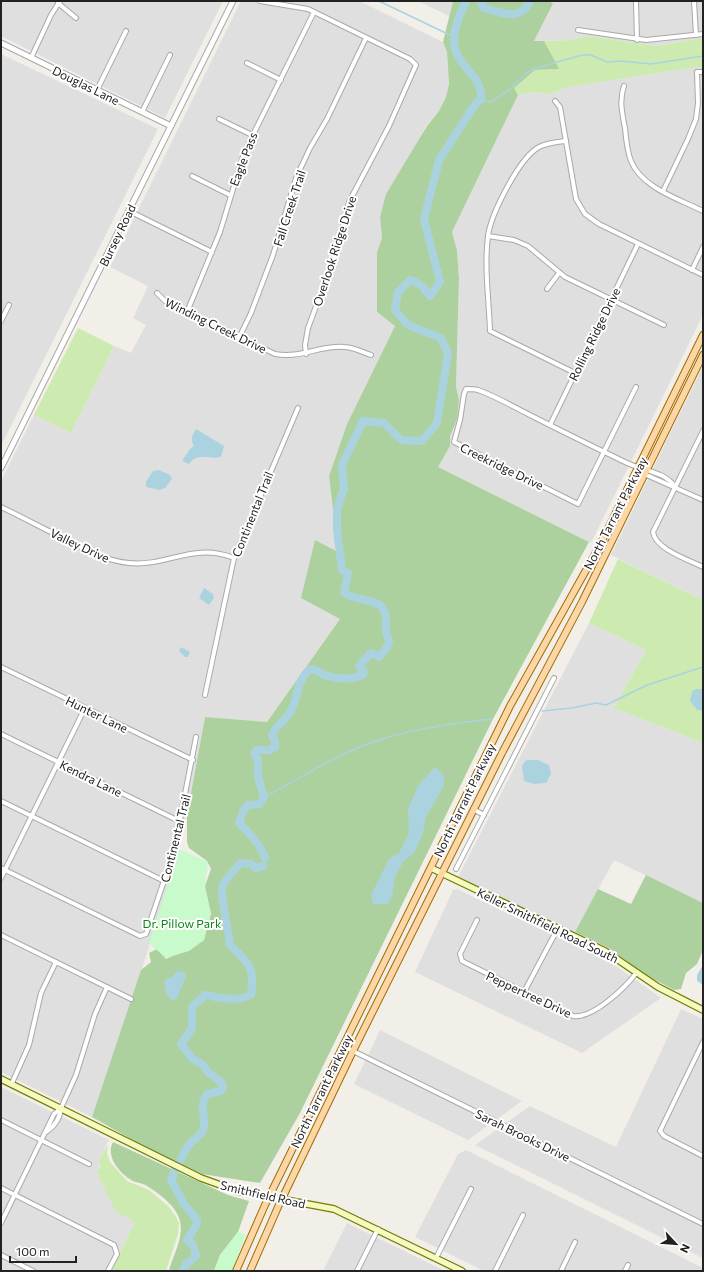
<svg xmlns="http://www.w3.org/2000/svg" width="704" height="1272" font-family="Commissioner,sans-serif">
	<rect width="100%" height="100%" fill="#f2efe9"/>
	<g fill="#e0dfdf">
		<path d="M1,1H223L165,118L1,36Z"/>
		<path d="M241,1H359L443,42L447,52L449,84L446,97L439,111L426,126L380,217L382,238L377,252V312L395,326L347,424L329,476L338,553L315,540L340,619L267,722L205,717L187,815L179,849L133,998L92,1117L1,1072V481L34,415L71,433L114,346L131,353L146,325L133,318L148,286L110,267Z"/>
		<path d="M418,1H453L449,16Z"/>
		<path d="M550,1H703V38L657,46L587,36L571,40L534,41L553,5Z"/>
		<path d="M1,54L158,129L1,446Z"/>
		<path d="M698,67L703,68V315L591,543L438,467L454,429L459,400L456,386L459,278L457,250L452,232L518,95L534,92L550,94L568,87Z"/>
		<path d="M703,366V600L611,555Z"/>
		<path d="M589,623L646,650L614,708L703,743V903L614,860L575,932L458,877Z"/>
		<path d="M457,889L613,964L661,998L582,1053L415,972L453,890Z"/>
		<path d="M681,1009L703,1019V1258L475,1145L530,1106L616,1147Z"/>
		<path d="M380,1030L522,1101L468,1140L354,1084Z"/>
		<path d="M1,1087L109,1140L99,1160V1171L135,1222L111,1271H1Z"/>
		<path d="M466,1150L703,1268V1271H484L415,1237L458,1154Z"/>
		<path d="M347,1223L445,1271H323Z"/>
	</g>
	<g fill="#cdebb0">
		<path d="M587,36L657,46L703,38V68L698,67L568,87L550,94L534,92L518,95L514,88L535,70L558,69L544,41L571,40Z"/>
		<path d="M78,328L114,346L71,433L34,415Z"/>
		<path d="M618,559L703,600V743L614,708L646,650L589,623Z"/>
		<path d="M108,1144L107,1153L110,1162L127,1181L149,1190L169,1207L176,1217L179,1223L178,1234L166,1271H111L135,1222L115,1211L97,1172L100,1168L99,1160Z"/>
	</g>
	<g fill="#add19e">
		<path d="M453,1H550L553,4L534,41H544L559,69L535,70L514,88L518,95L452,232L457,250L459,278L456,386L459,400L457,419L450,437V446L438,467L589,542L493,719L300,1113L260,1183L202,1174L145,1147L92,1117L141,970L151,962L149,953L157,949L166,959L203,941L211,914L204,889L211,869L207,861L189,848L187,842V815L205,717L267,722L340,619L301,598L315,540L338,552L329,476L347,424L395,326L377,312V252L382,238L380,217L386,194L427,126L439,111L446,97L449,84L447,52L443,42Z"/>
		<path d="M646,875L703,903V950L697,964L686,973L681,989L674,990L644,974L609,948L575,932L598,889L631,904Z"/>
		<path d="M113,1142L228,1195L249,1201L238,1232L220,1255L214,1271H169C173,1255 184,1238 180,1221C177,1207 159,1193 147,1186C143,1183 138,1183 133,1181C120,1174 105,1156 113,1142Z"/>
	</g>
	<g fill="#c8facc">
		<path d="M179,849L208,862L205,886L211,913L204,940L189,951L166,958L149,943Z"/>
		<path d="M238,1232L246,1235L232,1271H214L220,1255Z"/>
	</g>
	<g fill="#aad3df">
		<path d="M196,429L224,446L221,457C209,460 197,452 189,464L182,461L190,449L194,446C190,439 192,435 196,429Z"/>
		<path d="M159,470L170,475L172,479L165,488L160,490L146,487V482L153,471Z"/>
		<path d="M204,588L213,594L214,598L209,605L199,598Z"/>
		<path d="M181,647L190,652L188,657H185L179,651Z"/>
		<path d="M696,689H703V711L697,710L690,701L692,691Z"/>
		<path d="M528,760H538L549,765L551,774L546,783L534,784L524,781L522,766L525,761Z"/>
		<path d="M435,767L444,775V786L426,817L423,833L414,853L403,862L395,877L392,896L388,904H373L371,895L389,859L399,853L409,833L408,809L419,784Z"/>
		<path d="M703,965V985L697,981V975Z"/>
		<path d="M178,971L184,972L186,976L177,998L173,1001L166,994L164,982L167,978H171Z"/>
	</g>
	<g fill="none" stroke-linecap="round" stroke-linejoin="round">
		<g stroke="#aad3df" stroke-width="1.5">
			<path d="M379,1L454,37"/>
			<path d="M481,100L489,102L492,101L509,90L525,74L533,69L582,55H591L607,62L621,61L651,64L703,56"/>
			<path d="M542,711L572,708L596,703L606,705L647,685L703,667"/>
			<path d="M264,797C300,779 335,755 373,742C407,730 455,723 491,719"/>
		</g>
		<g stroke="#aad3df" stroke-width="8">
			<path d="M480,1L484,8C502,13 521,22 530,1"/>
			<path d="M265,858C260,844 250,834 239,823L243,811L248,805L260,804L264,797L258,777V760L254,754L257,750H270L275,747V741L272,735C276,725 286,720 291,711C299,696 295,683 310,669C316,669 317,671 322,674C335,679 350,680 363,675L364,672L359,666L371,653L379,657L387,648L389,641C383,628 388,622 385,613C380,596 355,603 344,592L348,573L342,570L337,530V509L344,488L342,465L363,421L384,423L401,440L422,441L437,423L448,353L441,338L408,325L395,310L398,292L410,280L421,285L430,296L440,282L424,219L439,160L476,103L481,100C484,78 460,68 455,49C451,34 460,14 466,1"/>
			<path d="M183,1271L186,1264L196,1256L193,1244L187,1240L197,1224V1220L184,1204L171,1180C173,1173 186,1149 190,1143C194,1139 202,1135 203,1130C208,1116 197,1110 207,1094L221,1091L223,1087L221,1082L208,1072L203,1065L192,1058L181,1044L192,1028V1007L205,995C221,998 236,1002 251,995C255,966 249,964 230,945C229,932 219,894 223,885C227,877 235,869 241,863L251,864L255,868L263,866"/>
		</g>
		<defs>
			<g id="minor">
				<path d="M260,1L308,9L410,59L416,65L389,126L349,202L335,255L308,328L305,345L306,354"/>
				<path d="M636,1L637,40"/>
				<path d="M694,1L696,35"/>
				<path d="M58,3L76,18"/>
				<path d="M578,30L646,40L703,34"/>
				<path d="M31,58L51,15L60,1"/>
				<path d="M247,63L281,80"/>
				<path d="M624,86C619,100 622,113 625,128C626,139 627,151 631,161C642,188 679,199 703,211"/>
				<path d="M97,90L126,31"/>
				<path d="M555,101L560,107L576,199L585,214L599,224L703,275"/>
				<path d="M142,112L170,55"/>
				<path d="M219,119L252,135"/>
				<path d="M566,141C557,142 547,143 539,147C519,158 491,214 488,236C484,267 489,300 490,331L575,373"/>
				<path d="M192,176L230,195"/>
				<path d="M663,191L688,139L696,119L698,103L697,72H703"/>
				<path d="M129,211L212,252"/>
				<path d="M488,236L514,240L528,246L565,277L664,325"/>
				<path d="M692,270L703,247"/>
				<path d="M547,289L559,273"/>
				<path d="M157,293L165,301L275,354C300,359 320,345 344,347C353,347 362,352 371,355"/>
				<path d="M187,312L220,232L244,153L314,12"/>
				<path d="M1,321L9,305"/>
				<path d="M239,338L251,313L273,255L296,178L310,148L327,119L366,38"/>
				<path d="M636,387L578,504L454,442L460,420L464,394L466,389C471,389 474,389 478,390C495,396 512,406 528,414C561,431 594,447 627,463C642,470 666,472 675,487"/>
				<path d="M550,425L638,244"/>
				<path d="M703,431L653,532C655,549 689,560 703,567"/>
				<path d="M642,473L703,500"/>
				<path d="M1,507C24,518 46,530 69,541C88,551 107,561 129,563C168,567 192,542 234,558"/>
				<path d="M1,667L193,760"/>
				<path d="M205,695L234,558L298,408"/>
				<path d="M1,734L181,822"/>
				<path d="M1,801L164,881"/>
				<path d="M473,809L484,815"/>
				<path d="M1,868L136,934L140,936L146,934L174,851L196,737"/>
				<path d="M456,869C489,806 521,741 554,678"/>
				<path d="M1,878L85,708"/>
				<path d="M477,920L460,954L462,961L573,1016C593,1019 626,987 637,972"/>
				<path d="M1,935L131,999"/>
				<path d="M524,992L558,928"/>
				<path d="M703,1042L660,1131L664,1136L703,1156"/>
				<path d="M343,1046L703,1224"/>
				<path d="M12,1083L29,1045L41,993L56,962"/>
				<path d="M1,1120L89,1164"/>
				<path d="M46,1132C55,1126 60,1119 61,1108L76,1075L95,1014L107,987"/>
				<path d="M1,1188L114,1245L117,1254L108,1271"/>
				<path d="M1,1223L54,1114L61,1108"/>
				<path d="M1,1255L33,1271"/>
				<path d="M436,1258L471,1189"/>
				<path d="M357,1271L378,1229"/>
				<path d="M495,1271L523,1215"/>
				<path d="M561,1271L575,1242"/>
				<path d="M625,1271L628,1265"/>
			</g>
			<g id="tertiary">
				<path d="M1,43L171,126"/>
				<path d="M1,468L233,1"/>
			</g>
			<g id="secondary">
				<path d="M431,868L605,951L658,987L703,1010"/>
				<path d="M1,1079L201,1178L237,1191L334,1209L462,1271"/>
			</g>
			<g id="primary">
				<path d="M236,1271L265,1205L510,706L599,547L703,335"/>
				<path d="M250,1271L278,1207L353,1051L502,753L582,602L703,355"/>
			</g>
		</defs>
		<use href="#minor" stroke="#a9a9a9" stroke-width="6"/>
		<use href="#tertiary" stroke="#a9a9a9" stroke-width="7"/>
		<use href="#secondary" stroke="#707d05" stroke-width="8"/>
		<use href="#primary" stroke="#a06b00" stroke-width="8"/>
		<use href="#minor" stroke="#fff" stroke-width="4"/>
		<use href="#tertiary" stroke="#fff" stroke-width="5"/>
		<use href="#secondary" stroke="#f7fabf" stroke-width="5.5"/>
		<use href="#primary" stroke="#fcd6a4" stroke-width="6"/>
	</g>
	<g text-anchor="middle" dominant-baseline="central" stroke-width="4" stroke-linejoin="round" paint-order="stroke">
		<g font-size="12" fill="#222" stroke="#fff">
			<text transform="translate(86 85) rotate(26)">Douglas Lane</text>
			<text transform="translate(243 159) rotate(-69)">Eagle Pass</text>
			<text transform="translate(289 208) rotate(-72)">Fall Creek Trail</text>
			<text transform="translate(117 235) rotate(-64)">Bursey Road</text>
			<text transform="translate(334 251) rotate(-72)">Overlook Ridge Drive</text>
			<text transform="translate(216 325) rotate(26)">Winding Creek Drive</text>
			<text transform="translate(594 334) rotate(-64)">Rolling Ridge Drive</text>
			<text transform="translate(502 466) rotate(26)">Creekridge Drive</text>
			<text transform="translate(615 513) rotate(-63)">North Tarrant Parkway</text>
			<text transform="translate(252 514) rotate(-68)">Continental Trail</text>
			<text transform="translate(80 545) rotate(25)">Valley Drive</text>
			<text transform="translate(97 714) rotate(26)">Hunter Lane</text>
			<text transform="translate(91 778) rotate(26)">Kendra Lane</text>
			<text transform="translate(464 800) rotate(-64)">North Tarrant Parkway</text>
			<text transform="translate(175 838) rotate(-76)">Continental Trail</text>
			<text transform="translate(548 925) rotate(26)">Keller Smithfield Road South</text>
			<text transform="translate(529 994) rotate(25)">Peppertree Drive</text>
			<text transform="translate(321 1091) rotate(-64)">North Tarrant Parkway</text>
			<text transform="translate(523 1135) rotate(26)">Sarah Brooks Drive</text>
			<text transform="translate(263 1194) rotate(13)">Smithfield Road</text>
		</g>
		<g font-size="12" fill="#0c8416" stroke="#fff">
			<text x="182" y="923">Dr. Pillow Park</text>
		</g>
	</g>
	<rect width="704" height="1272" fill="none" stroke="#222222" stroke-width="4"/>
	<g transform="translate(676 1244) rotate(116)" stroke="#ffffff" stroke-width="3" paint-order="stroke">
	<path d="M0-3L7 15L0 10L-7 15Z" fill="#222222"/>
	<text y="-6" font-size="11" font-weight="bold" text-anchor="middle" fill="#222222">N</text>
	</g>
	<path d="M10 1256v6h66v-6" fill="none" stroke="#222222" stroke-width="2"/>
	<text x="16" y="1256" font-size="12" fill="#222222" stroke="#ffffff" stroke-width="3" paint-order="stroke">100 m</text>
</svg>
